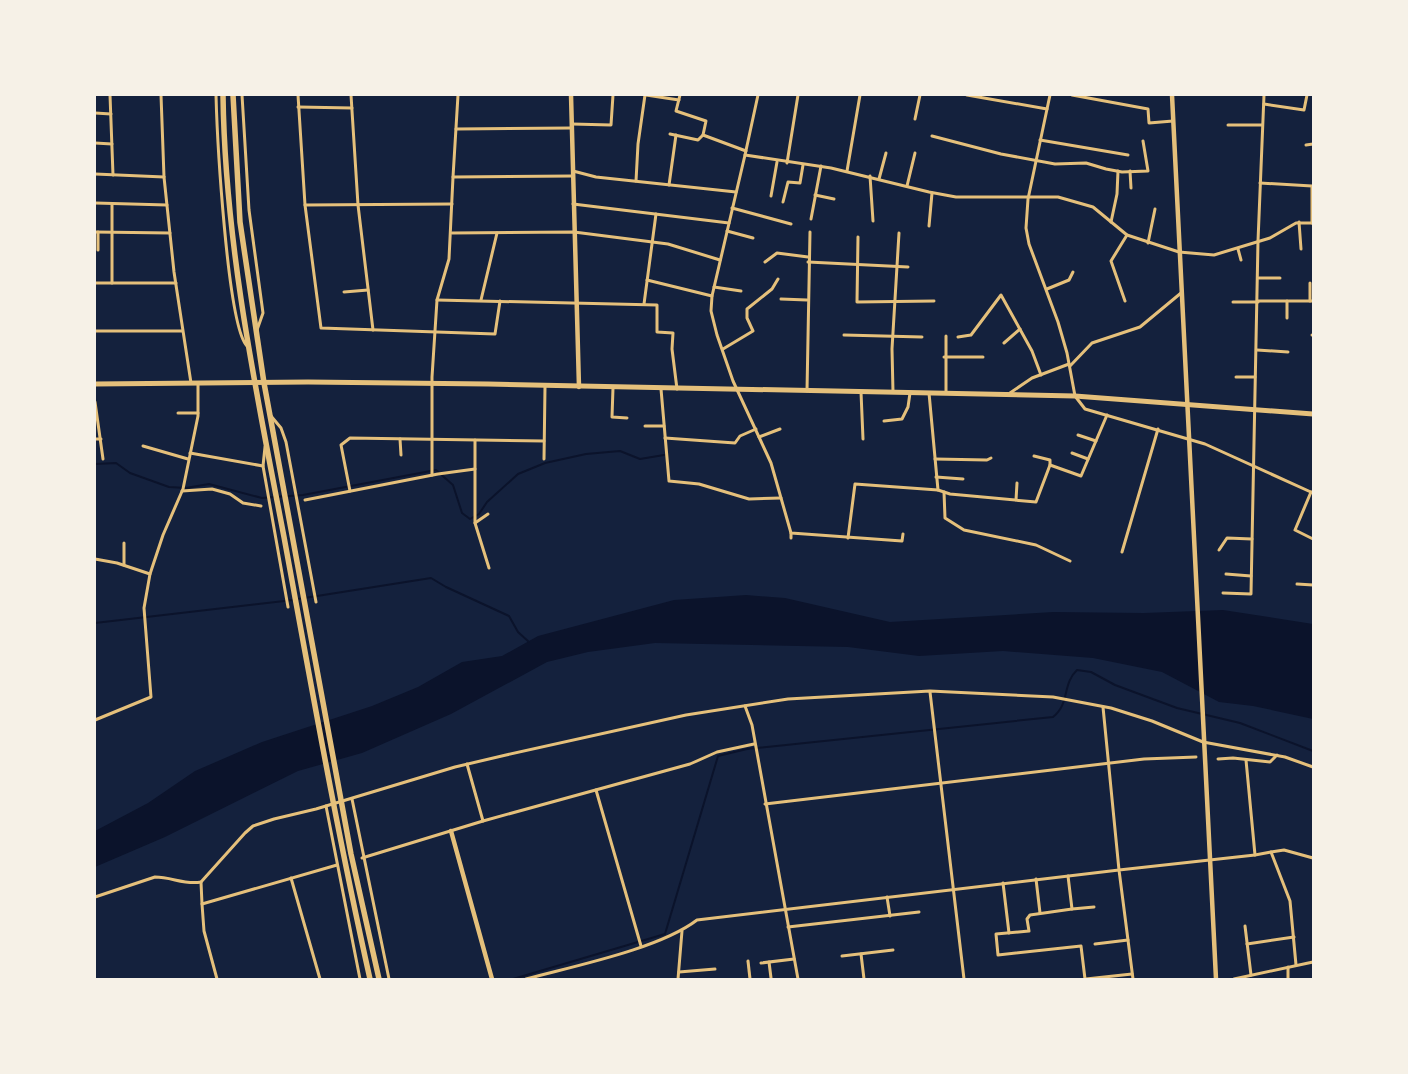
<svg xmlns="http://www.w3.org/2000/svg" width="1408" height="1074" font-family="Inter,sans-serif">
	<rect width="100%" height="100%" fill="#14213d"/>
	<path fill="#0b132b" d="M746,595L785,598L890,622L1053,612L1144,613L1223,610L1313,624V719L1253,706L1219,702L1162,672L1093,658L1003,651L919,656L848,647L655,643L588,652L547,662L451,714L362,753L298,771L165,837L95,867V831L148,803L195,771L262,742L372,706L418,687L462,662L502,656L538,636L674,600Z"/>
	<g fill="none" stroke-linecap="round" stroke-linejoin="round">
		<g stroke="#0b132b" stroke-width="2">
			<path d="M95,464L116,463L130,473L169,487L186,488L209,484L262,498L303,495L436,470L453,485L462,513L470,519L479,514L487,502L518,474L545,463L586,454L620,451L640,459L664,455"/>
			<path d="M298,599L431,578L446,587L509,616L518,632L529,642"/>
			<path d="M95,623L293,600"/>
			<path d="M513,979L665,934L718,756L747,749L1053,717C1070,704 1062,684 1077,670L1091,672L1115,685L1177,708L1240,723L1313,751"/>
		</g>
		<g stroke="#e5c07b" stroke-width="3">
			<path d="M110,95L113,175"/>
			<path d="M161,95L164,177L174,272L191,383"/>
			<path d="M216,95C217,133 227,326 247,346"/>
			<path d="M242,95L249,210L263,313L257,330"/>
			<path d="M298,95L305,205L321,328L495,334L500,301"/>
			<path d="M351,95L358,205L373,330"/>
			<path d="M458,95L453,177L572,176"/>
			<path d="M646,95L679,100"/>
			<path d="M680,95L676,111L706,121L703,135L746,151"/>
			<path d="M758,95L745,155L831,168L929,192L956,197H1058L1093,207L1127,235L1179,252L1214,255L1270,238L1296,223H1313"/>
			<path d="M967,95L1047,109"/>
			<path d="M1050,95L1028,199L1026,228L1029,244L1058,322L1067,353L1075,396L1085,409L1205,444L1313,493"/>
			<path d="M1072,95L1148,109L1149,123L1173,121"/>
			<path d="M1264,104L1304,110L1307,95"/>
			<path d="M298,107L352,108"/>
			<path d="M95,113L111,114"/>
			<path d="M915,119L920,95"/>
			<path d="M572,124L611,125L613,95"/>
			<path d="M1228,125H1262"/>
			<path d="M456,129L571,128"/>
			<path d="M670,134L698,140L703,135"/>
			<path d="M932,136L1001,154L1055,164L1086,163L1106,169L1122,172L1148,171L1143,141"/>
			<path d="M1040,140L1128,155"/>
			<path d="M95,143L112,144"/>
			<path d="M1306,145L1313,144"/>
			<path d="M745,155L712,296L711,311L717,335L733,381L771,463L791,533L902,541L903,534"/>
			<path d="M787,163L798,95"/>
			<path d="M573,171L596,177L736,192"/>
			<path d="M847,171L860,95"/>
			<path d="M1130,171L1131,188"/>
			<path d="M95,174L164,177"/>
			<path d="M870,176L873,221"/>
			<path d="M879,179L886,153"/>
			<path d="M636,181L638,144L645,95"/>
			<path d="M1260,183L1312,186V223"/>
			<path d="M669,185L676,135"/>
			<path d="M907,186L915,153"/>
			<path d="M815,195L834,199"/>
			<path d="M771,196L777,162"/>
			<path d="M783,202L788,182L800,183L803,165"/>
			<path d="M95,203L167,205"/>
			<path d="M573,204L729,223"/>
			<path d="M305,205L452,204"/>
			<path d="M732,208L791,224"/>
			<path d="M811,219L821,166"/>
			<path d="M1111,222L1117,194L1118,171"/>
			<path d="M1299,222L1301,249"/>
			<path d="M929,226L932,193"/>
			<path d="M727,231L753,238"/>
			<path d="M95,232L170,233"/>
			<path d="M98,232V250"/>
			<path d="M452,233L574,232L668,244L720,260"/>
			<path d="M858,237L857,302L934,301"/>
			<path d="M1148,243L1155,209"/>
			<path d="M1238,249L1241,260"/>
			<path d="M765,262L777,253L808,257"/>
			<path d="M808,262L908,267"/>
			<path d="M1259,278H1280"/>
			<path d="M647,280L712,296"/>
			<path d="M95,283H176"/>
			<path d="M112,283V204"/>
			<path d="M714,287L741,291"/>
			<path d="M1047,289L1069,280L1073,272"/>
			<path d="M344,292L368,290"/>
			<path d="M781,299L807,300"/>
			<path d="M437,300L657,305V332L673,333L672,349L677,389"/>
			<path d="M481,300L497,233"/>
			<path d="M1125,301L1111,261L1127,235"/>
			<path d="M1258,301H1313"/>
			<path d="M1310,301V283"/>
			<path d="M1233,302H1258"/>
			<path d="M644,304L656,214"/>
			<path d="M1287,318V301"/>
			<path d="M95,331H182"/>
			<path d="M844,335L922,337"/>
			<path d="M1312,335H1313"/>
			<path d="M946,336V393"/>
			<path d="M958,337L971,335L1001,295L1032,351L1041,375"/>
			<path d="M1004,343L1020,329"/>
			<path d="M723,349L753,331L747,318V309L772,289L778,279"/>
			<path d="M1257,350L1288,352"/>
			<path d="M944,357H983"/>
			<path d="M1070,366L1092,343L1140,327L1181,293"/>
			<path d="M1236,377H1255"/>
			<path d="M613,388L612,417L627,418"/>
			<path d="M661,389L669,481L699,484L749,499L781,498"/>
			<path d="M807,391L810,232"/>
			<path d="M861,392L863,439"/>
			<path d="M893,392L892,349L899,233"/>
			<path d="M929,393L938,490"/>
			<path d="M1010,393L1032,378L1069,364"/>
			<path d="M95,402L103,459"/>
			<path d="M178,413H198"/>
			<path d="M271,416L281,428L286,442L316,602"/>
			<path d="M884,421L902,419L908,407L910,393"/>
			<path d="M645,426H664"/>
			<path d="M1078,435L1096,441"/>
			<path d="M759,437L780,429"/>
			<path d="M665,438L735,443L740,436L756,429"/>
			<path d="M95,439H101"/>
			<path d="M400,439L401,455"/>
			<path d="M475,440V523L489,568"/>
			<path d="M143,446L188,459"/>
			<path d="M265,447L263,466L288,607"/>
			<path d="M190,453L263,466"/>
			<path d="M1072,453L1088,459"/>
			<path d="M1034,456L1050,460V465"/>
			<path d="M544,459L545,387"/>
			<path d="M935,459L987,460L991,458"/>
			<path d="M432,475V377L437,300L449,259L453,177"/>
			<path d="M936,477L963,479"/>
			<path d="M182,491L212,489L230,494L243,503L261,506"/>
			<path d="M350,491L341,445L350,438L544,441"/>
			<path d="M944,492L945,518L964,530L1036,545L1070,561"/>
			<path d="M1311,492L1295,530L1313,539"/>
			<path d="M305,500L438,474L475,469"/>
			<path d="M1016,500L1017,483"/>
			<path d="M475,523L488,514"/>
			<path d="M791,533V538"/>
			<path d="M848,538L855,484L938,490L950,494L1036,502L1050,465L1081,476L1107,415"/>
			<path d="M1219,550L1227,538L1252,539"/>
			<path d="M1122,552L1158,429"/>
			<path d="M95,559L117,563L150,574"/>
			<path d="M124,565V543"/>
			<path d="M1226,574L1251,576"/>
			<path d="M1297,584L1313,585"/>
			<path d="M1223,593L1251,594L1258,241L1264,95"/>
			<path d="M930,692L964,979"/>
			<path d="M745,706L752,725L798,979"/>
			<path d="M95,720L151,697L144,608L150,574L163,535L183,489L198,416V383"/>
			<path d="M1218,759L1233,758L1270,762L1277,755"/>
			<path d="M596,790L641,946"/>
			<path d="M352,799L389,979"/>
			<path d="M765,804L1144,759L1196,757"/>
			<path d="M326,806L360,979"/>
			<path d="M483,821L690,764L717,752L754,744"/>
			<path d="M1271,852L1284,850L1313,858"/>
			<path d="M1255,855L1271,852L1290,901L1296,965"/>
			<path d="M362,858L483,821L467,764"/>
			<path d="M1068,876L1072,909L1030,915L1027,919L1029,931L996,934L998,955L1081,946L1085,979"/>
			<path d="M291,878L320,979"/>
			<path d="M1036,879L1040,913"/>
			<path d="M201,882L202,904L337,865"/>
			<path d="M1003,883L1009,933"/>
			<path d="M95,897L155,877C172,877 184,885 201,882L245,833L253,826L274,819L316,809L455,767L506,755L686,715L788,699L930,691L1053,697L1111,708L1152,721L1203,742L1285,757L1313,767"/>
			<path d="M887,897L890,916"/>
			<path d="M202,904L204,931L217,979"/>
			<path d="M1072,909L1094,907"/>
			<path d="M1245,926L1251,975"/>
			<path d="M788,927L919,912"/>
			<path d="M1095,944L1128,940"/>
			<path d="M1247,944L1294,937"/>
			<path d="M861,954L864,979"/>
			<path d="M842,956L893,950"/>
			<path d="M748,961L750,979"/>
			<path d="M769,962L771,978"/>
			<path d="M761,963L794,959"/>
			<path d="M1288,967V979"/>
			<path d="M679,972L715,969"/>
			<path d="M526,979C574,966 659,949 697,920L1119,870L1103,707"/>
			<path d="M678,979L682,931"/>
			<path d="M1086,979L1132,974"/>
			<path d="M1133,979L1119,870L1255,855L1246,760"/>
			<path d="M1234,979L1313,962"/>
		</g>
		<g stroke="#e5c07b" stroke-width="4.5">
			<path d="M571,95L579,387"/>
			<path d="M1172,95L1216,979"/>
			<path d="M451,831L492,979"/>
		</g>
		<path stroke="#e5c07b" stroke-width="5" d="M95,384L308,382L488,384L1075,396L1313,414"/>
		<g stroke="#e5c07b" stroke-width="5.5">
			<path d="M223,95C225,244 256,391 284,537C311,684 337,832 370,979"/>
			<path d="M233,95L240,222L264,383L351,854L379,979"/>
		</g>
	</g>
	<rect width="1408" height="1074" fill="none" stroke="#f6f1e7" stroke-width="192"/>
</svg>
